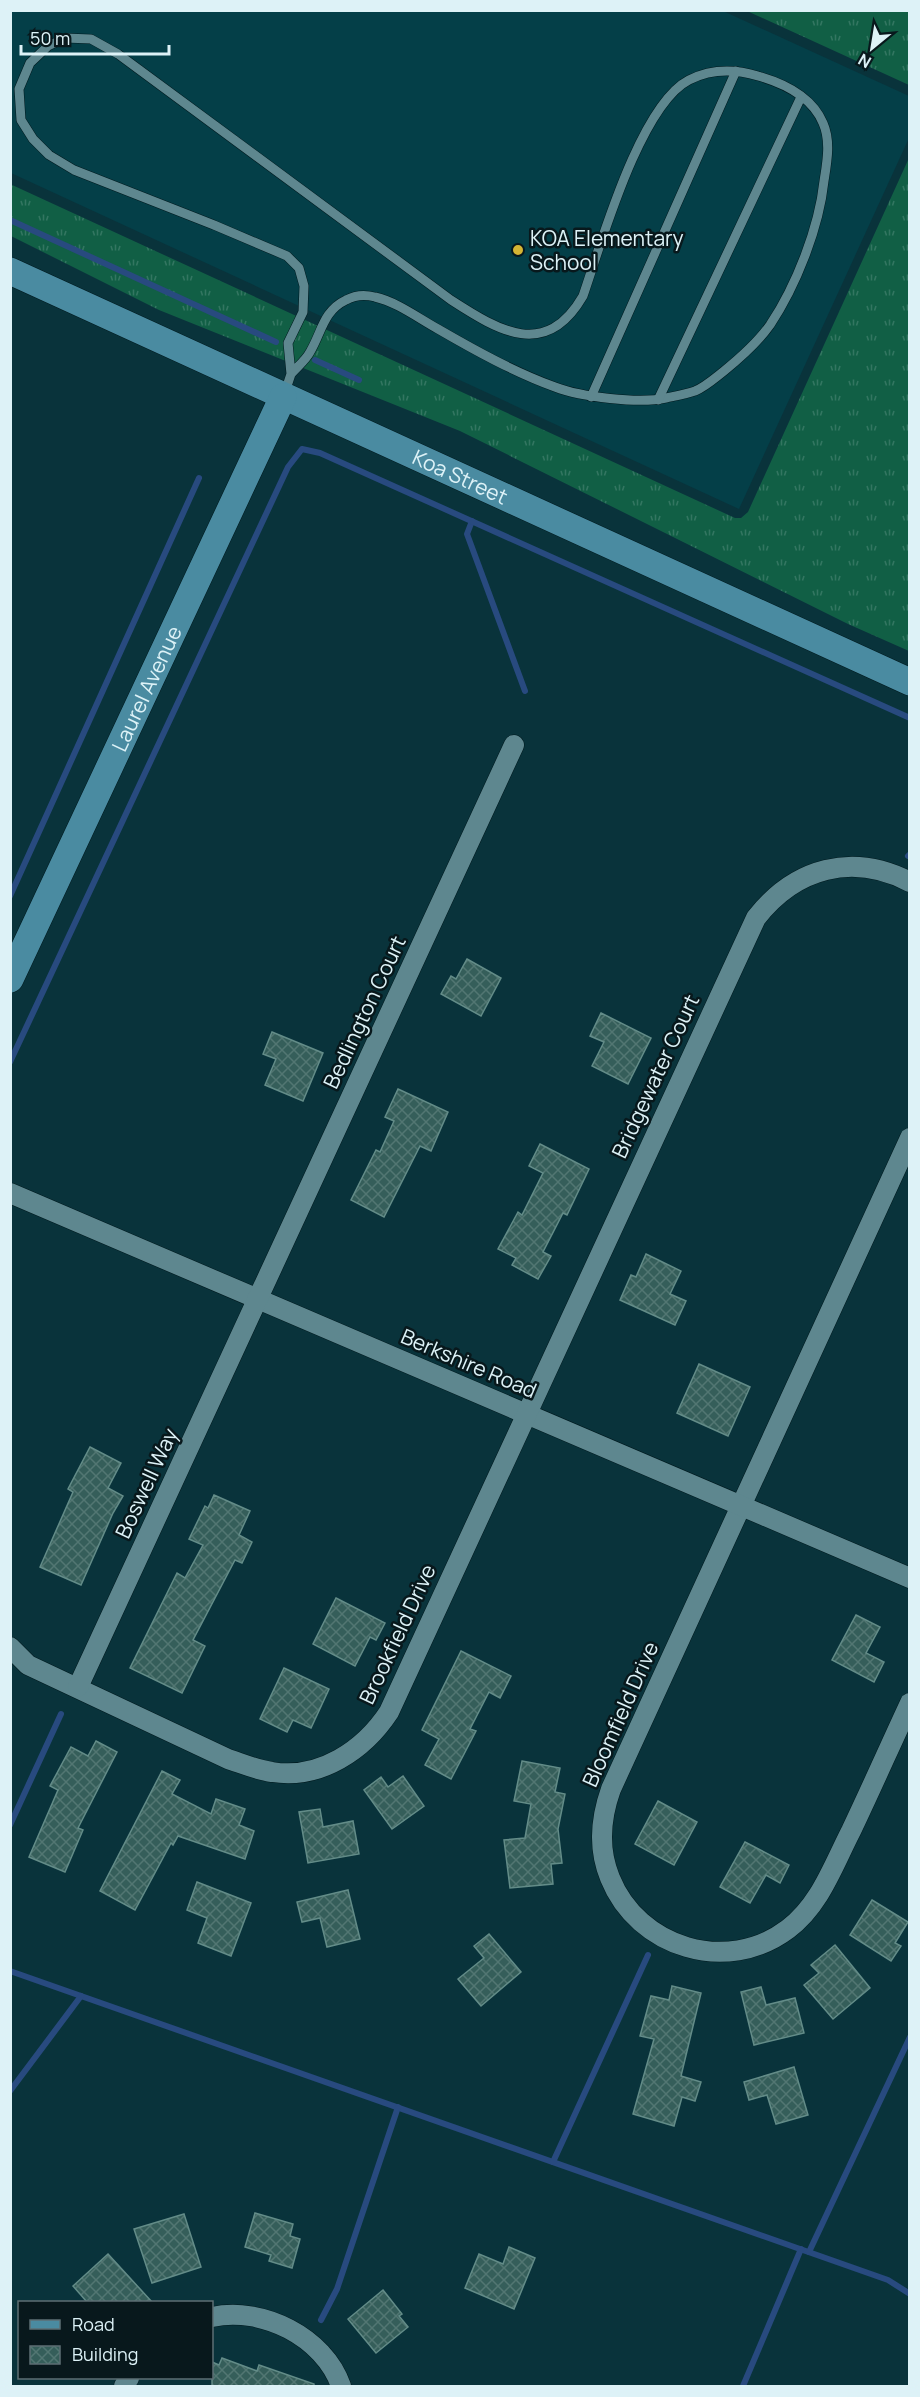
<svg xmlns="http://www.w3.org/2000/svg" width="920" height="2397" font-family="Manrope,sans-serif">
	<defs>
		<pattern id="grass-tufts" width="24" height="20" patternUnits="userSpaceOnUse" patternTransform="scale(1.5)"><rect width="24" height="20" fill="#115f45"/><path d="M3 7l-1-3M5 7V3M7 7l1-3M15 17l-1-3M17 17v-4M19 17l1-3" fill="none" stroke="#337661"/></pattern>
		<pattern id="building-cross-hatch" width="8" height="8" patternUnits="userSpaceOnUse" patternTransform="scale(1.5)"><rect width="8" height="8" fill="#355e5a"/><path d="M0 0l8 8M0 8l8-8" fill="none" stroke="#527672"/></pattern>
	</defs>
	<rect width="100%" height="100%" fill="#09333b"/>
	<path fill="#043f48" d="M11,11H723L909,96V138L739,509L11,173Z"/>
	<g fill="url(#grass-tufts)">
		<path d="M747,11H909V85Z"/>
		<path d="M909,158V651L848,624L460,431L159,310L11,236L10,184L735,518H741L748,512Z"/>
	</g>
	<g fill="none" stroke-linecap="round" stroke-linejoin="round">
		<g stroke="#284a7f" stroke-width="6">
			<path d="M10,220L276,342"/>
			<path d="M315,360L359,380"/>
			<path d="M472,521L467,534L525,691"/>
			<path d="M908,856L910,854"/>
			<path d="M10,896L199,478"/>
			<path d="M10,1062L288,467L302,449L320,453L910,718"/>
			<path d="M10,1825L61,1714"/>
			<path d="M10,1971L888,2280L910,2294"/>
			<path d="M10,2091L81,1996"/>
			<path d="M553,2162L648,1955"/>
			<path d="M809,2252L910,2037"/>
			<path d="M321,2320L337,2289L398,2107"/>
			<path d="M743,2386L801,2249"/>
		</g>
	</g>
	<g fill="url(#building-cross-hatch)" stroke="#638c88" stroke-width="1.5">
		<path d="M467,959L501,978L481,1016L441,994L451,976L456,979Z"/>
		<path d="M601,1013L651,1038L628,1084L592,1066L604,1042L590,1036Z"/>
		<path d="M272,1032L323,1053L303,1101L265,1085L276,1059L263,1054Z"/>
		<path d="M398,1089L448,1112L431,1151L420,1146L384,1217L351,1200L376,1150L380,1152L394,1121L385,1117Z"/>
		<path d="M540,1144L589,1169L567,1215L563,1213L543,1252L551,1256L538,1279L512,1265L516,1258L498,1249L518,1212L522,1215L543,1173L529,1166Z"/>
		<path d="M646,1254L681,1271L670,1294L686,1301L675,1325L620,1300L631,1275L636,1277Z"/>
		<path d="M699,1364L750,1387L728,1436L677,1413Z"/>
		<path d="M90,1447L121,1463L108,1488L123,1496L113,1513L81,1585L40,1567L73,1492L68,1489Z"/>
		<path d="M214,1495L250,1511L239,1535L252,1542L242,1563L235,1560L193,1640L205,1646L182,1693L130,1668L177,1573L185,1578L203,1545L189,1539L205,1506L208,1508Z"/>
		<path d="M336,1598L385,1623L376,1640L370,1637L355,1666L313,1644Z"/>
		<path d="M856,1615L880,1627L866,1653L884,1662L874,1682L832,1660Z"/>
		<path d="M461,1651L511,1676L500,1698L489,1692L470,1729L476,1731L451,1779L425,1765L439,1739L422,1730Z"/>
		<path d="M284,1668L329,1689L311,1728L293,1720L287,1732L260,1719Z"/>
		<path d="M96,1741L117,1752L78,1828L83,1830L65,1872L29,1857L58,1790L50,1786L71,1747L88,1756Z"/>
		<path d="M522,1761L560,1768L555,1792L565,1794L558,1829L562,1863L551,1864L553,1884L510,1888L504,1840L525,1838L531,1804L514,1801Z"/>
		<path d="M162,1771L180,1780L172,1794L211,1814L216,1799L245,1809L239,1825L254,1831L245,1859L178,1836L173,1845L171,1843L135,1910L100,1891Z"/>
		<path d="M403,1776L424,1806L392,1829L364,1790L381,1777L388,1787Z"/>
		<path d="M658,1801L697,1822L674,1865L635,1844Z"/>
		<path d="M320,1809L323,1827L353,1821L359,1854L308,1863L299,1812Z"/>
		<path d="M745,1842L789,1865L780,1883L766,1875L750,1903L720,1887Z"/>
		<path d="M197,1882L251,1903L231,1956L198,1943L207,1918L187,1910Z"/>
		<path d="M348,1890L360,1939L327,1947L320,1918L302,1922L297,1902Z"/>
		<path d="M872,1900L908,1922L895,1943L901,1946L891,1961L850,1935Z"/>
		<path d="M489,1934L521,1972L481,2006L458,1979L484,1958L474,1946Z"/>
		<path d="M835,1945L870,1988L833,2019L804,1985L819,1973L811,1965Z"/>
		<path d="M672,1986L701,1993L681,2076L701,2082L695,2101L682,2097L674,2126L633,2114L654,2039L640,2036L651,1996L669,2000Z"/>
		<path d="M761,1987L766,2005L795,1998L804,2033L754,2045L741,1992Z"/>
		<path d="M794,2067L808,2115L776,2124L767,2095L749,2100L744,2082Z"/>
		<path d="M255,2213L293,2224L290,2236L300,2239L292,2268L269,2261L271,2255L245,2247Z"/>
		<path d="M184,2214L201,2267L152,2283L134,2229Z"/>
		<path d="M509,2247L535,2258L514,2309L465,2288L479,2254L503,2264Z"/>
		<path d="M108,2254L152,2302H87L73,2286Z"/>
		<path d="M383,2290L402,2314L399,2316L408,2327L376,2353L348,2319Z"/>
		<path d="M222,2358L257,2371L259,2365L314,2384V2386H212V2362L219,2365Z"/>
	</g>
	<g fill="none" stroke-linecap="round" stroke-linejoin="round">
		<defs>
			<g id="service">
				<path d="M284,395L291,374L288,343L303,312L304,286L299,268L287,256L214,225L74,170L49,155L33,139L21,120L19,89L30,63L48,46L65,38L91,39L118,54L451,300C499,331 546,360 583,296C601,244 640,105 689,80C711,69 735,69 758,76C783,83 812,97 823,123C831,141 827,162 824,181C819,228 796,286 770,325C758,342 740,358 724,371C715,378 705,387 695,391C686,394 675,396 666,398C639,404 581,397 555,387C514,372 476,351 438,329C418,318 397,302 375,297C364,294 355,295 346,300C323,311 322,332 310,352C306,360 297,367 291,374"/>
				<path d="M591,397L736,71"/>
				<path d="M658,400L801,97"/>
			</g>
			<g id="minor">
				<path d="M910,1138L611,1789C601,1817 598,1849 610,1878C638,1948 727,1975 788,1929C820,1905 833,1866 851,1831C871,1789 890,1746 910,1703"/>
				<path d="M10,1193L910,1578"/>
				<path d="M10,1647L28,1665L228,1759C243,1764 257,1770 272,1772C320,1780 364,1750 389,1712L756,918C795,868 852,852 910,882"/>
				<path d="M78,1687L514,745"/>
				<path d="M212,2317C262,2306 324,2337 341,2386"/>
				<path d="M124,2386L129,2378"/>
			</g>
			<g id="secondary">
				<path id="s1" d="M10,271L910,682"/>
				<path id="s2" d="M10,979L283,397"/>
			</g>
		</defs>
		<use href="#service" stroke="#001a1f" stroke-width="10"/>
		<use href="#minor" stroke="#001a1f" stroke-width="21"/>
		<use href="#secondary" stroke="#001a1f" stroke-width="28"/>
		<use href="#service" stroke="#5e878f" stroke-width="9"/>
		<use href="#minor" stroke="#5e878f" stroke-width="20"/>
		<use href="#secondary" stroke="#4a8ba1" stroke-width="27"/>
	</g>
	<circle fill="#d5b534" stroke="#08181c" stroke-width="2" cx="518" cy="250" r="6"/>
	<g text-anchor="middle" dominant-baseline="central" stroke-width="5" stroke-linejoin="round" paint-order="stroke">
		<g font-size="21" fill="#ddf2f7" stroke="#08181c" text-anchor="start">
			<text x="530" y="238">KOA Elementary<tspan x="530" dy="24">School</tspan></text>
		</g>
		<g font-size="21" fill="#ddf2f7" stroke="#08181c">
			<text stroke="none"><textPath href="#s1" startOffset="495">Koa Street</textPath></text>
			<text stroke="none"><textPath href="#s2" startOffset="321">Laurel Avenue</textPath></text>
			<text transform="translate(364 1012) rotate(-65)">Bedlington Court</text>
			<text transform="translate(655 1076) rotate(-65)">Bridgewater Court</text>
			<text transform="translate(469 1363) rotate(23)">Berkshire Road</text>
			<text transform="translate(146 1483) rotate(-65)">Boswell Way</text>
			<text transform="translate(397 1634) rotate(-65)">Brookfield Drive</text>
			<text transform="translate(620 1714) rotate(-66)">Bloomfield Drive</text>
		</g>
	</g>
	<rect width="920" height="2397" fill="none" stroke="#ddf2f7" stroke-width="24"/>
	<rect x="18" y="2301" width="195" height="78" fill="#08181c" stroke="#5d6f74" stroke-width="1.5"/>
	<rect x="30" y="2320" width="30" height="9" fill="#4a8ba1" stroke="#5d6f74" stroke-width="1.5"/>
	<text x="72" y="2331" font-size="18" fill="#ddf2f7">Road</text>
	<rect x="30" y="2346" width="30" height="18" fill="url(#building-cross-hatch)" stroke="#5d6f74" stroke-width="1.5"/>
	<text x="72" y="2361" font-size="18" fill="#ddf2f7">Building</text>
	<g transform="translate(872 48) rotate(210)" stroke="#08181c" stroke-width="4.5" paint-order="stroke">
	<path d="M0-4.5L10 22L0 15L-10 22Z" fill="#ddf2f7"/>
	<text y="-9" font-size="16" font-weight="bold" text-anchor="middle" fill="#ddf2f7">N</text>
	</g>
	<path d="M21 45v9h148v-9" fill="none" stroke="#ddf2f7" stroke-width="3"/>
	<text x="30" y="45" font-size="18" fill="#ddf2f7" stroke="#08181c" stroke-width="4.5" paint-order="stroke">50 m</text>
</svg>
